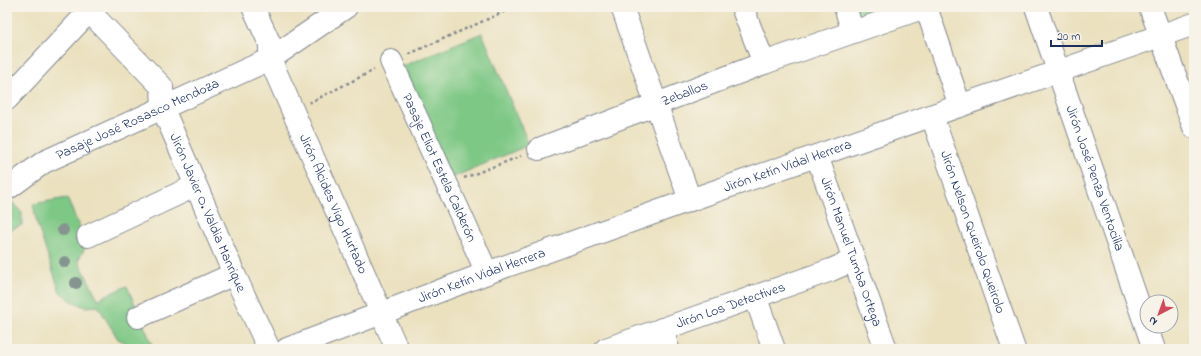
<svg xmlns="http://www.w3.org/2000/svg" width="1201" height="356" font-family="'Indie Flower',sans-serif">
	<rect width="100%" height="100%" fill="#f7f3e8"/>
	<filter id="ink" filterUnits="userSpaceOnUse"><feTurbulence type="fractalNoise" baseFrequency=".025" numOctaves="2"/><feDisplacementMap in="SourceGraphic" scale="8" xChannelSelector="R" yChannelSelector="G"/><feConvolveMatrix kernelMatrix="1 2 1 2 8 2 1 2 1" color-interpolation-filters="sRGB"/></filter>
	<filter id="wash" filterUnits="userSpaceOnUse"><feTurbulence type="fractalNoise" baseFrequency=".012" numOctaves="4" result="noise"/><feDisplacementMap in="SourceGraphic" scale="16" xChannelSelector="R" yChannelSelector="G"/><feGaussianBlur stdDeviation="0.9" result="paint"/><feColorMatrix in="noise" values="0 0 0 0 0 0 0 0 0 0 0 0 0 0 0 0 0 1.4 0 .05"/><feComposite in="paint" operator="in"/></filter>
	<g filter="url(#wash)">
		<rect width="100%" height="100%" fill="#ebe1bf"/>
		<g fill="#7ec885" stroke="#4c7c72">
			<path d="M849,7H909L855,26Z"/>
			<path d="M482,33L529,145L451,178L403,66Z"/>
			<path d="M7,196L22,213V225L7,231Z"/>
			<path d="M67,198L87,245L78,260L98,299L127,286L154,349H138L118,339L98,306L85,307L72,301L60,292L37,224L33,204Z"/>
		</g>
	</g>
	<g filter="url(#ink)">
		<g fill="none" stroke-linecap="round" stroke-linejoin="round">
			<defs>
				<g id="minor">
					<path id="s1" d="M85,7L162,87L163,109L234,274L269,349"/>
					<path id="s2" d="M253,7L270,44V59L397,349"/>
					<path d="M622,7L690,200"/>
					<path d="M742,7L764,63"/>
					<path d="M845,7L853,32"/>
					<path d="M926,7L960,106"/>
					<path id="s3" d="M1036,7L1154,349"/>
					<path d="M1150,7L1194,127"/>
					<path id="s4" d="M391,61L487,273"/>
					<path d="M7,99L93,7"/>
					<path id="s5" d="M932,116L1014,349"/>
					<path id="s6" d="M539,149L764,63L925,7"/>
					<path id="s7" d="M817,156L886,349"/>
					<path id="s8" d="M10,187L44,162L270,59L346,7"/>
					<path d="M88,236L195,186"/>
					<path d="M755,296L774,349"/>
					<path d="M138,317L234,274"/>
					<path d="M662,329L668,349"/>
					<path id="s9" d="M287,349L487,273L690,200L1194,24"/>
					<path id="s10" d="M606,349L831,270L854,260"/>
				</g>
			</defs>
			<use href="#minor" stroke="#83888e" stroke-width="24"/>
			<g stroke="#83888e" stroke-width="2.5" stroke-dasharray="3 3" stroke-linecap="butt">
				<path d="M409,54L515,7"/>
				<path d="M309,103L374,70"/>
				<path d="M464,178L521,156"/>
			</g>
			<use href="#minor" stroke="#fff" stroke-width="22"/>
		</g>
		<g fill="#86948f">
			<circle cx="63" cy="230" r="6"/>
			<circle cx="65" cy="262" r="6"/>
			<circle cx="76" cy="283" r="6"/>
		</g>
	</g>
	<g text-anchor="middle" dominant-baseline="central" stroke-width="3.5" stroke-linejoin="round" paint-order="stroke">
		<g font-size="14" fill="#1b2f5e" stroke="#f7f3e8">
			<text stroke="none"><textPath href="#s6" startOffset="156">Zeballos</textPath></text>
			<text stroke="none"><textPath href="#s8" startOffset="145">Pasaje José Rosasco Mendoza</textPath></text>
			<text stroke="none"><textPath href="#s9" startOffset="533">Jirón Ketín Vidal Herrera</textPath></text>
			<text stroke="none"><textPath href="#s4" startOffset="117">Pasaje Eliot Estela Calderón</textPath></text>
			<text stroke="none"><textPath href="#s3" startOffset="181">Jirón José Penza Ventocilla</textPath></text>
			<text stroke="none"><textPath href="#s2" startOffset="214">Jirón Alcides Vigo Hurtado</textPath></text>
			<text stroke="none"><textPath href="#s1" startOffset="246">Jirón Javier O. Valdia Manrique</textPath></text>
			<text stroke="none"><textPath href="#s5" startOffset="123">Jirón Nelson Queirolo Queirolo</textPath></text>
			<text stroke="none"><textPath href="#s7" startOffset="102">Jirón Manuel Tumba Ortega</textPath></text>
			<text stroke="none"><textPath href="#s9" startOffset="208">Jirón Ketín Vidal Herrera</textPath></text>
			<text stroke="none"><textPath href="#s10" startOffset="132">Jirón Los Detectives</textPath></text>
		</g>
	</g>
	<rect width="1201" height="356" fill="none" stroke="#f7f3e8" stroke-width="24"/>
	<g transform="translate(1159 314) rotate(221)"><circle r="19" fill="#f7f3e8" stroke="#9fa5b1"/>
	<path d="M0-3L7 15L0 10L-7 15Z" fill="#d1495b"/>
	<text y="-6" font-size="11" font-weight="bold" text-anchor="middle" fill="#1b2f5e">N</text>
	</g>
	<path d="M1051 40v6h51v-6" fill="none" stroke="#1b2f5e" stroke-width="2"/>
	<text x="1057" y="40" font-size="12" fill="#1b2f5e" stroke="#f7f3e8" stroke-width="3" paint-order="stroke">20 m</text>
</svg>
